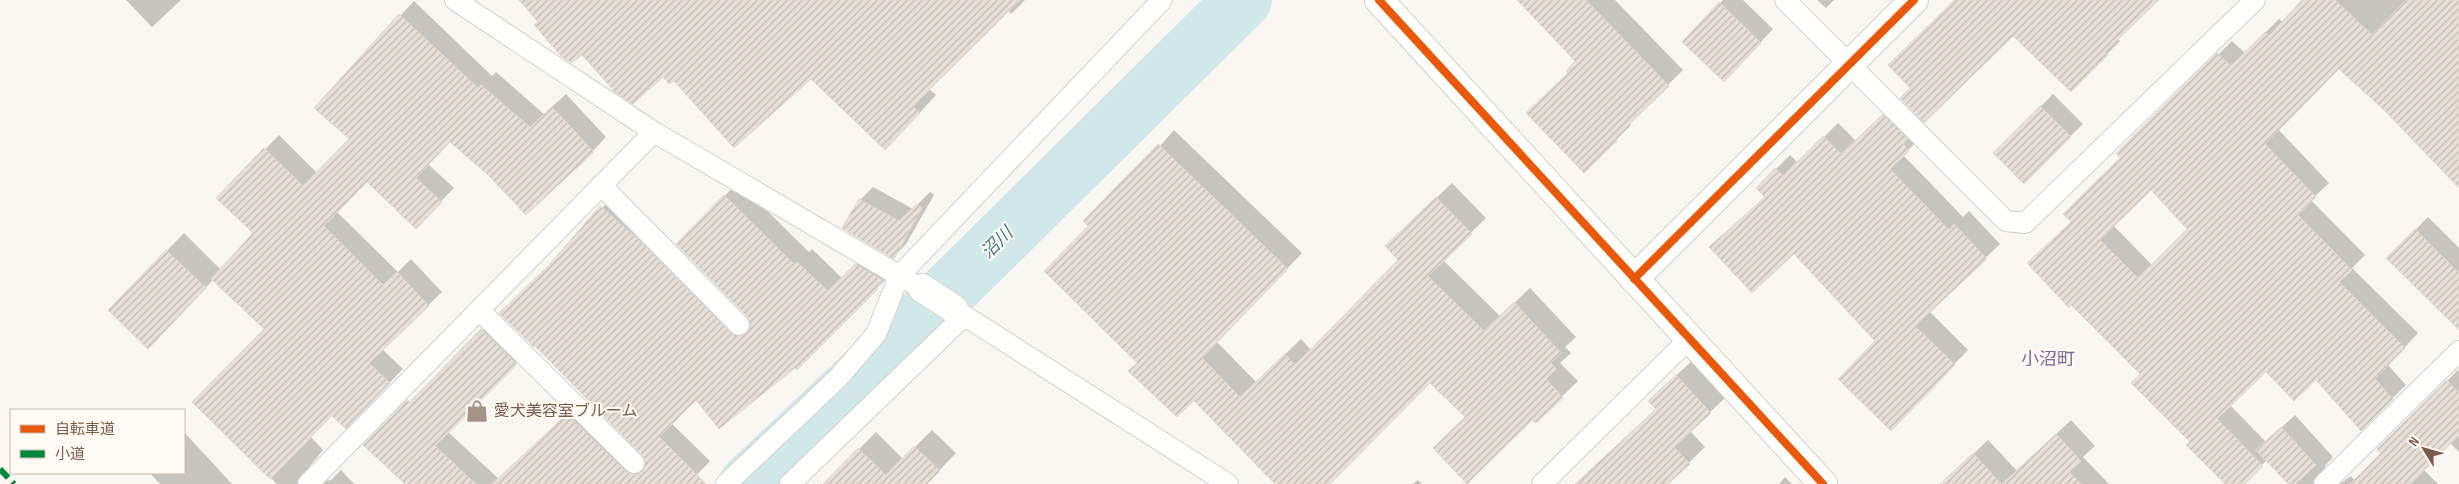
<svg xmlns="http://www.w3.org/2000/svg" width="2459" height="484" font-family="'Sofia Sans Condensed','Noto Sans JP',sans-serif">
	<defs>
		<pattern id="building-hatch" width="6" height="6" patternUnits="userSpaceOnUse" patternTransform="scale(1.25)"><rect width="6" height="6" fill="#e6ded7"/><path d="M-1 1l2-2M0 6l6-6M5 7l2-2" fill="none" stroke="#bfb7b1"/></pattern>
	</defs>
	<rect width="100%" height="100%" fill="#f9f5f0"/>
	<g fill="#0003" fill-rule="evenodd">
		<path d="M126,0H181L152,27Z"/>
		<path d="M521,0H1025L1011,14L1008,10L928,88L936,95L902,132L811,77L663,76L582,53L539,22Z"/>
		<path d="M1519,0H1615L1683,70L1629,123L1631,125L1616,140L1570,73L1577,61Z"/>
		<path d="M1723,0H1743L1773,29L1737,67L1684,42Z"/>
		<path d="M1817,0H1834L1826,8Z"/>
		<path d="M1955,0H2158L2117,39L2120,41L2071,90L2013,34L1912,88Z"/>
		<path d="M2304,0H2459V186L2385,110L2339,68L2278,129L2329,183L2311,200L2365,255L2352,268L2418,333L2388,365L2406,385L2361,429L2316,378L2266,371L2230,405L2266,442L2295,415L2333,457L2325,466V473L2335,483H2341L2351,476L2355,481L2383,453L2379,449L2459,369V452L2450,443L2424,470L2438,484H2289L2267,460L2243,484H2227L2191,442L2141,374L2071,304L2072,222L2122,158L2118,153L2232,41L2245,53L2279,19L2283,22ZM2151,188L2189,229L2152,265L2113,225Z"/>
		<path d="M414,1L492,76L496,72L544,114L566,94L606,137L593,151L488,173L451,140L428,164L454,188L416,227L367,180L336,211L398,272L411,259L442,292L382,349L403,369L346,427L332,414L310,436L323,450L309,467L313,479L319,482L331,480L341,470L354,484H277L194,402L266,329L213,280L165,330L109,310L184,233L221,270L255,233L218,198L279,135L317,173L351,138L316,108Z"/>
		<path d="M2053,94L2083,124L2024,182L1995,153Z"/>
		<path d="M1897,101L1922,136L1903,155L1963,217L1969,211L2000,244L1929,311L1968,350L1905,415L1877,341L1794,252L1766,196L1757,188L1790,155L1798,163L1838,123L1856,141Z"/>
		<path d="M1174,130L1302,253L1217,342L1256,382L1301,339L1311,350L1400,260L1402,231L1452,183L1486,218L1443,260L1500,316L1530,288L1576,337L1565,347L1571,353L1560,363L1578,381L1536,422L1532,418L1466,417L1430,381L1329,484H1279L1194,399L1138,363L1090,226Z"/>
		<path d="M738,182L809,252L812,249L842,278L870,251L888,277L797,368L795,366L696,398L671,423L710,461L688,484H407L365,445L496,317L529,350L448,432L499,479L581,401L640,458L646,462L553,263L615,194L744,320L750,324L749,316L678,244Z"/>
		<path d="M873,187L913,209L930,192L934,195L906,244L894,257L860,200Z"/>
		<path d="M2428,217L2459,248V326L2388,258Z"/>
		<path d="M1693,360L1726,397L1690,431L1705,447L1667,484H1595L1657,409L1666,385Z"/>
		<path d="M2071,420L2095,446L2083,457L2109,484H1941L1988,440L2017,471Z"/>
		<path d="M932,430L956,453L926,484H825L876,432L903,459Z"/>
		<path d="M184,432L232,484H160L150,473H184Z"/>
		<path d="M1785,477L1792,484H1779Z"/>
		<path d="M1418,480L1422,484H1413Z"/>
	</g>
	<g fill="none" stroke-linecap="round" stroke-linejoin="round">
		<path stroke="#d0e8ea" stroke-width="58" d="M748,484L872,367L1243,0"/>
	</g>
	<g fill="url(#building-hatch)" stroke="#e2d8d2" fill-rule="evenodd">
		<path d="M519,0H1020L913,106L920,113L885,150L811,79L734,148L674,81L669,84L663,77L633,104L615,92L582,55L572,63L561,56L534,25L538,22Z"/>
		<path d="M1517,0H1586L1669,86L1615,138L1617,141L1584,173L1526,113L1568,73L1566,71L1575,61Z"/>
		<path d="M1954,0H2159L2105,52L2108,55L2071,92L2013,36L1924,123L1900,98L1910,88L1888,65Z"/>
		<path d="M2302,0H2335L2372,35L2406,0H2459V188L2384,110L2339,69L2265,144L2316,197L2298,215L2352,270L2339,282L2405,348L2375,379L2393,399L2361,431L2316,380L2294,401L2266,372L2217,419L2263,466L2245,484H2225L2186,445L2190,442L2131,383L2140,374L2071,305L2069,308L2027,263L2071,222L2063,214L2120,158L2116,153L2217,53L2231,66L2265,32L2269,36ZM2151,190L2187,229L2138,278L2100,240Z"/>
		<path d="M1719,2L1761,43L1724,82L1682,42Z"/>
		<path d="M399,14L478,88L481,85L530,127L552,107L594,152L526,215L487,174L450,142L416,178L442,202L416,229L367,182L324,226L383,285L397,272L429,306L369,363L390,383L346,429L332,416L270,479L192,402L264,329L211,279L253,233L216,198L264,148L303,186L349,139L314,108Z"/>
		<path d="M2040,106L2071,137L2024,184L1993,153Z"/>
		<path d="M1883,114L1908,139L1903,144L1909,151L1890,169L1949,230L1954,224L1987,259L1915,326L1955,365L1891,431L1838,379L1875,341L1794,254L1752,293L1709,247L1765,197L1756,188L1775,168L1783,176L1823,136L1841,154Z"/>
		<path d="M1158,144L1288,269L1202,358L1240,397L1285,354L1295,365L1398,260L1385,246L1436,197L1472,234L1428,276L1484,331L1514,302L1561,353L1551,363L1556,369L1546,379L1563,398L1536,423L1532,420L1467,484L1433,448L1465,417L1430,383L1330,484H1275L1194,401L1177,417L1128,371L1137,363L1044,271L1088,226L1083,221Z"/>
		<path d="M724,195L795,265L797,262L828,291L855,264L882,280L875,292L797,370L795,368L719,429L696,400L659,437L706,484H492L567,414L626,472L637,475L643,471L646,460L642,455L535,346L534,347L499,313L548,266L600,206L638,239L731,333L742,336L750,329L748,317L676,244Z"/>
		<path d="M859,199L899,221L917,204L922,208L894,259L842,228Z"/>
		<path d="M2415,229L2459,273V330L2386,258Z"/>
		<path d="M166,250L206,288L148,349L108,310Z"/>
		<path d="M481,329L517,364L435,446L476,484H405L363,445L407,400L410,402Z"/>
		<path d="M1676,375L1711,413L1674,447L1690,464L1668,484H1575L1656,409L1648,401Z"/>
		<path d="M2447,380L2459,393V435L2411,484H2350L2381,453L2377,449Z"/>
		<path d="M2281,427L2316,465L2295,484H2288L2256,450Z"/>
		<path d="M2056,434L2081,461L2069,472L2081,484H2002Z"/>
		<path d="M914,446L940,471L927,484H823L858,448L886,475Z"/>
		<path d="M1973,453L2001,484H1940Z"/>
	</g>
	<g fill="none" stroke-linecap="round" stroke-linejoin="round">
		<defs>
			<g id="lane">
				<path d="M455,0L654,132L910,282"/>
				<path d="M1785,0L2006,221L2025,223L2255,0"/>
				<path d="M601,185L739,325"/>
				<path d="M954,309L1228,484"/>
				<path d="M479,310L634,463"/>
				<path d="M308,484L654,132"/>
				<path d="M726,484L838,378L876,334L899,276L1162,0"/>
				<path d="M790,484L964,316"/>
				<path d="M1542,484L1689,339"/>
				<path d="M2324,484L2459,351"/>
			</g>
			<g id="street">
				<path d="M1634,279L1914,0"/>
				<path d="M922,288L954,309"/>
			</g>
			<path id="secondary" d="M1379,0L1823,484"/>
		</defs>
		<use href="#lane" stroke="#d7d1cb" stroke-width="22"/>
		<use href="#street" stroke="#d7d1cb" stroke-width="30"/>
		<use href="#secondary" stroke="#d9d2cb" stroke-width="30"/>
		<use href="#lane" stroke="#fefefd" stroke-width="20"/>
		<use href="#street" stroke="#fefefd" stroke-width="28"/>
		<use href="#secondary" stroke="#fefefd" stroke-width="28"/>
		<path stroke="#00873e" stroke-width="6" stroke-dasharray="12 6" stroke-linecap="butt" d="M0,469L14,484"/>
		<defs>
			<g id="cycleway">
				<path d="M1379,0L1823,484"/>
				<path d="M1634,279L1914,0"/>
			</g>
		</defs>
		<use href="#cycleway" stroke="#fffaf3" stroke-width="11"/>
		<use href="#cycleway" stroke="#e8590c" stroke-width="8"/>
	</g>
	<defs>
		<symbol id="shop-bare" viewBox="-9 -9 18 18"><path d="M-5-2.5h2.3a2.7 3.5 0 0 1 5.4 0H5L5.5 6h-11ZM-1.5-2.5h3a1.5 2.3 0 0 0-3 0Z" fill="#a69286" stroke="#fffaf3" stroke-width="2.5" paint-order="stroke"/></symbol>
	</defs>
	<g fill-rule="evenodd">
		<use href="#shop-bare" x="461" y="395" width="32" height="32"/>
	</g>
	<g text-anchor="middle" dominant-baseline="central" stroke-width="4" stroke-linejoin="round" paint-order="stroke">
		<g font-size="16" fill="#7a5c4d" stroke="#fffaf3" text-anchor="start">
			<text x="494" y="411">愛犬美容室ブルーム</text>
		</g>
		<g font-size="18" font-style="italic" fill="#437c86" stroke="#fffaf3">
			<text transform="translate(997 243) rotate(-45)">沼川</text>
		</g>
		<g font-size="18" fill="#846695" stroke="#fffaf3">
			<text x="2048" y="359">小沼町</text>
		</g>
	</g>
	<rect x="10" y="409" width="175" height="65" fill="#fffaf3" stroke="#cabbb1"/>
	<rect x="20" y="425" width="25" height="8" fill="#e8590c" stroke="#cabbb1"/>
	<text x="55" y="434" font-size="15" fill="#7a5c4d">自転車道</text>
	<rect x="20" y="450" width="25" height="8" fill="#00873e" stroke="#cabbb1"/>
	<text x="55" y="459" font-size="15" fill="#7a5c4d">小道</text>
	<g transform="translate(2424 449) rotate(307)" stroke="#fffaf3" stroke-width="4" paint-order="stroke">
	<path d="M0-4L9 19L0 12L-9 19Z" fill="#7a5c4d"/>
	<text y="-8" font-size="14" font-weight="bold" text-anchor="middle" fill="#7a5c4d">N</text>
	</g>
</svg>
